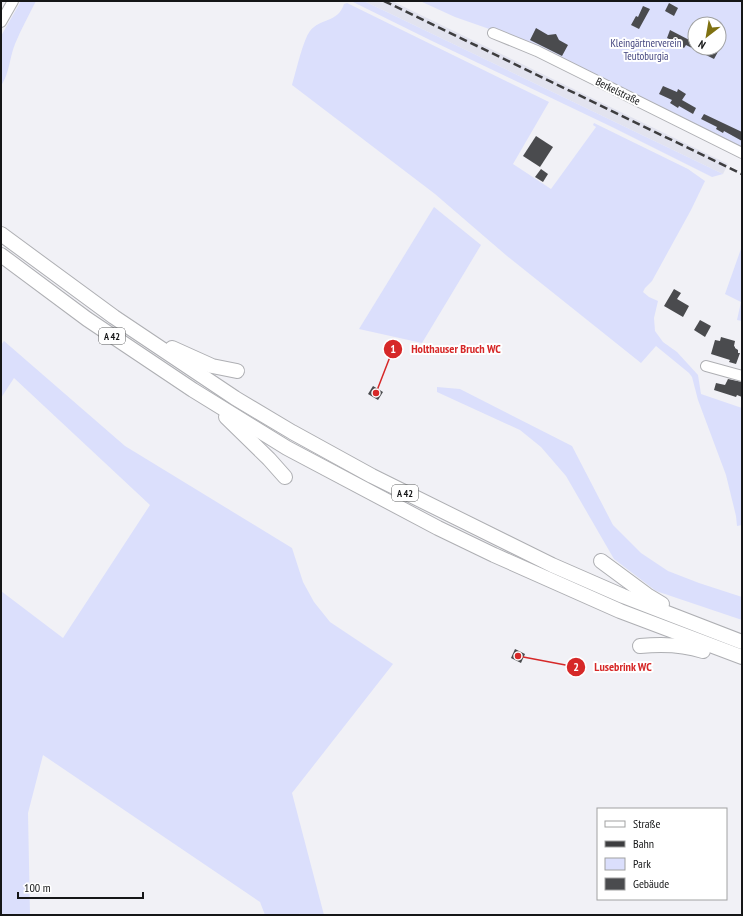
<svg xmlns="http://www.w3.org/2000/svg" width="743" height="916" font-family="'PT Sans Narrow',sans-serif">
	<rect width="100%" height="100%" fill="#f1f1f6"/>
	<path fill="#e2e3ef" d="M364,1H392L728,164L723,174Z"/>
	<g fill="#dbdffc" fill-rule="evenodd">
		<path d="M21,1H36C29,15 21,29 15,44C9,59 10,72 1,86V36Z"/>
		<path d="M351,1H364L723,174L712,177L612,127L432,41Z"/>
		<path d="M420,1H742V150L524,41L455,17ZM695,24H719V48H695Z"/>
		<path d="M347,3L549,102L513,164L551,189L596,127L593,125L594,123L688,169L705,181L691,210L652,281L645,288L643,292L649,297L658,301L654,318L655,331L663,342L677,352L698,375L701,394L742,408V525L737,526L736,516L726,475L698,400L692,377L689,373L656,346L641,363L507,256L435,194L292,85C296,72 303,40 310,31C320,18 338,23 344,4Z"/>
		<path d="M434,207L481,245L422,343L359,329Z"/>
		<path d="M742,246V321L737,320L741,302L725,294Z"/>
		<path d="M4,341L125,446L292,548L303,582L314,602L330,622L393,664L292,793L324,915H301L299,913L300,915H265L260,902L43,755L28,813L30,915H1V591L63,638L150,505L14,378L1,398V345Z"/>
		<path d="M437,387L460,389L572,446L613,525L641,553L668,571L699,583L742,597V620L656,591L614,559L566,476L541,447L520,430L437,392Z"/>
	</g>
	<g fill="#4a4b4e">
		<path d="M669,3L678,8L674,16L665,11Z"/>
		<path d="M643,6L650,9L639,29L631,25L636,16L638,17Z"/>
		<path d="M536,28L548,35L556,34L559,40L568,45L562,56L530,40Z"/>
		<path d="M670,30L695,43V48H720L714,59L686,45L684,48L677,44L678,43L667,38Z"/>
		<path d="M663,86L677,92L678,89L686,94L682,100L696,108L693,114L679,106L678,108L670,103L672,100L659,94Z"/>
		<path d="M704,114L742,132V141L724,131L723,133L716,129L717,127L701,119Z"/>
		<path d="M536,136L553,147L540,167L523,156Z"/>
		<path d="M541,169L548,174L543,182L535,177Z"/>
		<path d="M674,289L681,293L677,299L689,306L683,317L664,306Z"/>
		<path d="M700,320L711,326L705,337L694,330Z"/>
		<path d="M721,337L735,341L734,346L735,347V348L738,350V353H740L736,364L729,362L730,360L711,354L715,340L720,341Z"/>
		<path d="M728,379L742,382V397L737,395L736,397L714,390L716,383L725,385Z"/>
		<path d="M373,386L383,392L378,400L368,394Z"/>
		<path d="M515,649L525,654L521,663L511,658Z"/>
	</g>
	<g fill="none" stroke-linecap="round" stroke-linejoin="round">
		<defs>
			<g id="minor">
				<path d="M1,22L13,1"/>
				<path d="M493,33L537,51L742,153"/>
				<path d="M706,366L742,376"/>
			</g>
			<g id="highway">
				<path d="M1,234L114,317L235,398L292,432L372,476L552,565L623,596L742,642"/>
				<path d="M1,255L87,319L193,390L287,448L438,528L494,555L620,611L742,657"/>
				<path d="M172,348L212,366L237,371"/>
				<path d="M226,417L269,459L285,477"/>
				<path d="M601,561L647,595L662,604"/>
				<path d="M640,646C661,644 682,644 703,651"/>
			</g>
		</defs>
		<use href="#minor" stroke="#aeafb3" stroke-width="12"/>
		<use href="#highway" stroke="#aeafb3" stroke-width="16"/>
		<use href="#minor" stroke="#fff" stroke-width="10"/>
		<use href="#highway" stroke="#fff" stroke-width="14"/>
		<path stroke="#3d3d3f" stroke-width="2.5" stroke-dasharray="8 4" stroke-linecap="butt" d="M384,1L742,174"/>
	</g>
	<g text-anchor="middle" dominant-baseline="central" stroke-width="4" stroke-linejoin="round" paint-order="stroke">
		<g fill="#fff" stroke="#5b5c5d" stroke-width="1">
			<rect x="99" y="328" width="26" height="16" rx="3"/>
			<rect x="392" y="485" width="26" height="16" rx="3"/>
		</g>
		<g font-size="10" font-weight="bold" fill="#151617">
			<text x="112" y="336">A 42</text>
			<text x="405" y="493">A 42</text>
		</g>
		<g font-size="11" fill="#43457f" stroke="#fff">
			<text x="646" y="43">Kleingärtnerverein<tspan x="646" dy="13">Teutoburgia</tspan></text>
		</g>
		<g font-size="11" fill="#151617" stroke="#fff">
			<text transform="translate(618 91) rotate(26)">Berkelstraße</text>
		</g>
	</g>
	<path fill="none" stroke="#d62828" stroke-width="1.5" d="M376 393L393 349M518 656L576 667"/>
	<g fill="#d62828" stroke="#fff" stroke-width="1.5">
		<circle cx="376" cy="393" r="4"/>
		<circle cx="518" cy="656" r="4"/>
		<circle cx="393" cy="349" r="10"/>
		<circle cx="576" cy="667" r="10"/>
	</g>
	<g font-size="12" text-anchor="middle" font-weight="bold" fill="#fff">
		<text x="393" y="353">1</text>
		<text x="576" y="671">2</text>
	</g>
	<g font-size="12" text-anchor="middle" font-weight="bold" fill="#d62828" stroke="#fff" stroke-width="4" stroke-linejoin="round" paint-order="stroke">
		<text x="456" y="353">Holthauser Bruch WC</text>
		<text x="623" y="671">Lusebrink WC</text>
	</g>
	<rect width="743" height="916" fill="none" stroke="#151617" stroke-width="4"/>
	<rect x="597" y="808" width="130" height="92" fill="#ffffff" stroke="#a1a2a2"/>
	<rect x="605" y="821" width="20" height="6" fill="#ffffff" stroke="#a1a2a2"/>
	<text x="633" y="828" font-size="12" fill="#151617">Straße</text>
	<rect x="605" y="841" width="20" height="6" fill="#3d3d3f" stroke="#a1a2a2"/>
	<text x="633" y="848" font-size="12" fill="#151617">Bahn</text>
	<rect x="605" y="858" width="20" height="12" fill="#dbdffc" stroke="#a1a2a2"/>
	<text x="633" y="868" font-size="12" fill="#151617">Park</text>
	<rect x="605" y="878" width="20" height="12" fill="#4a4b4e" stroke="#a1a2a2"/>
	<text x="633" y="888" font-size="12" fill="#151617">Gebäude</text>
	<g transform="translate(707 36) rotate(211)"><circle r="19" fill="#ffffff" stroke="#a1a2a2"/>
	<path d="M0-3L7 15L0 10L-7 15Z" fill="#7f7111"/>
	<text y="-6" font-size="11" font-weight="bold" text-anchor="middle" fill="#151617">N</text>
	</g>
	<path d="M18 892v6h125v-6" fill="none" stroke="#151617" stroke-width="2"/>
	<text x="24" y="892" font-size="12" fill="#151617" stroke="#ffffff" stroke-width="3" paint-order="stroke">100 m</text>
</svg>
